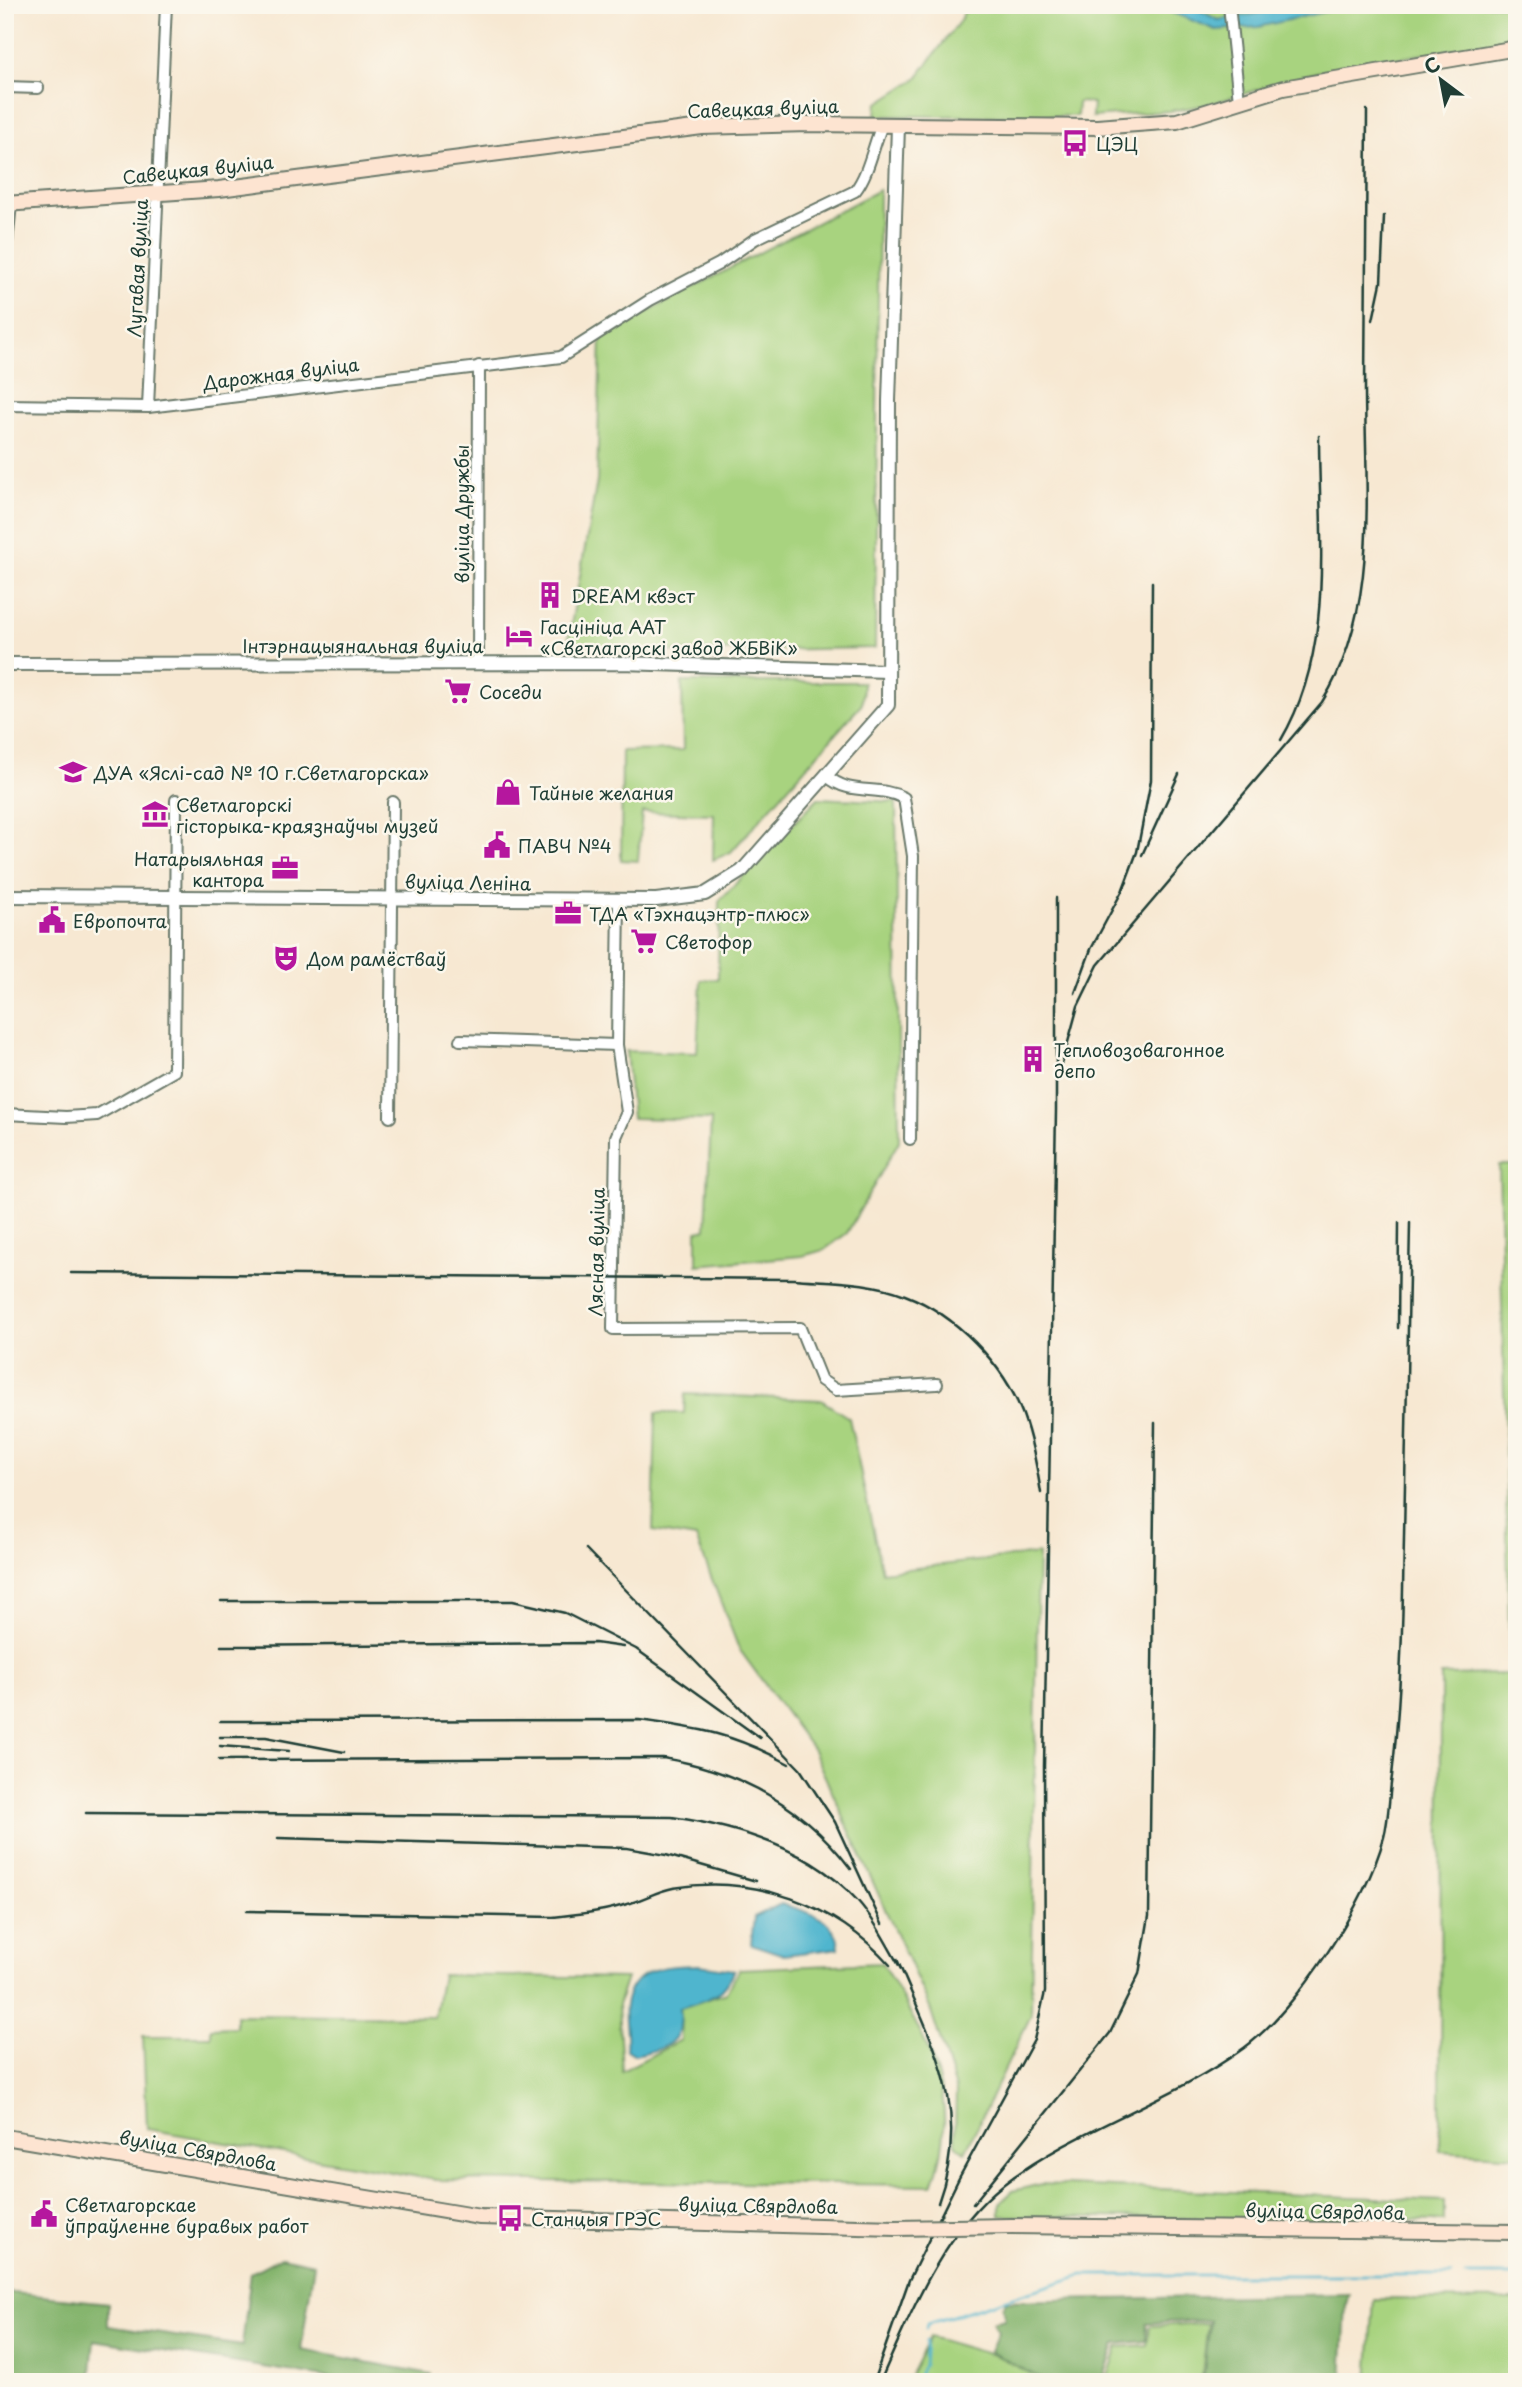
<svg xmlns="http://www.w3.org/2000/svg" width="1522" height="2387" font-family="'Playpen Sans',sans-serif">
	<rect width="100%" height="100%" fill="#fbf7ec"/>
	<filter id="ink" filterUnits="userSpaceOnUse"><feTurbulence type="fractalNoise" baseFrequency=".0143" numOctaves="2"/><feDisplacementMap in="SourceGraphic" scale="14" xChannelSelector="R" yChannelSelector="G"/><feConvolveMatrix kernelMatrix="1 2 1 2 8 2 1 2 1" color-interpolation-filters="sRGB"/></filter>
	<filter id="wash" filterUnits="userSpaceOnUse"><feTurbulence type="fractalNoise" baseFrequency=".00686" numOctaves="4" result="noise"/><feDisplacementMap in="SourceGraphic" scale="28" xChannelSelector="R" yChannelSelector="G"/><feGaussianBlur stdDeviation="1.57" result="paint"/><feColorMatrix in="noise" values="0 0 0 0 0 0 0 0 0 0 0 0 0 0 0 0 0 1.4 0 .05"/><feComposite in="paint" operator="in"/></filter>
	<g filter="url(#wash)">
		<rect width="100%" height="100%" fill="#f7e8d2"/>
		<g fill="#a8d37f" stroke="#64885a" stroke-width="2">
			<path d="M968,5H1517V39L1321,71L1206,105L1170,111L1092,117L1093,103L1078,102L1077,116H876L877,104L916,79L959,22Z"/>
			<path d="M879,190L875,648L566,653L597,481L601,336Z"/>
			<path d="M682,682H863L862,704L731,852L713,860L714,814L642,812L638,861L621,860L622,751L683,750Z"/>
			<path d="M818,798L896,802L899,1141L847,1233L824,1250L802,1256L697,1265V1231L706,1229L711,1120L632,1118L626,1051L697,1053L701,980L718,979L719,901Z"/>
			<path d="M1499,1165H1517V2156L1440,2151L1441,1675L1510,1674Z"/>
			<path d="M685,1394L821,1400L849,1418L882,1572L1038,1554L1031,2015L965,2152L955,2144L956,2089L930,2008L813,1750L739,1649L696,1538L653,1531L656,1413H684Z"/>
			<path d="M882,1963C924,2037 966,2098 932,2185L436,2180L147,2129L143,2036H211V2028L236,2027V2015L434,2017L442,1975L627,1978L618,2005L622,2071L681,2040L680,2008L726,1993L739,1969Z"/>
			<path d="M1041,2184L1444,2201V2221L1000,2216V2203L1013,2191Z"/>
			<path d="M1374,2299L1517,2300V2382H1368Z"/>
			<path d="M1208,2323L1201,2382H1106L1118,2347L1147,2345L1150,2326Z"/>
			<path d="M930,2337L1087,2382H907Z"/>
		</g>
		<g fill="#86b56e" stroke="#527951" stroke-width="2">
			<path d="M281,2257L314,2264L301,2350L431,2374L427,2382H356L94,2340L90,2382H5V2292L108,2303V2326L242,2346L251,2273Z"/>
			<path d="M1349,2294L1346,2304L1342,2382H1203L1210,2320L1147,2323L1146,2341L1115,2344L1102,2382H1047L990,2352L998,2332L992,2322L1005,2319L1002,2307L1006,2301Z"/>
		</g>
		<g fill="#4fb5ce" stroke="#377981" stroke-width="2">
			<path d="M1153,5H1190L1218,20L1308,5H1370L1328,11L1258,27L1216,30Z"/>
			<path d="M781,1904C806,1911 838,1918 839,1948L784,1955L751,1944L754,1917Z"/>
			<path d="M699,1965L734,1970C722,1998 708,1999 680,2008C685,2044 665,2048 635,2055L626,2049C628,2035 623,2020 625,2005C632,1965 668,1966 699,1965Z"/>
		</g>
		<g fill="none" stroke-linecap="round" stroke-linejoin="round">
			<g stroke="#4fb5ce" stroke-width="2.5">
				<path d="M1465,2275H1517"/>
				<path d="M926,2329L927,2324L1082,2275H1452"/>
				<path d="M915,2382L924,2365L926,2341"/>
			</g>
		</g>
	</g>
	<g filter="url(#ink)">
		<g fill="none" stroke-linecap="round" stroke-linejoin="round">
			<defs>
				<g id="minor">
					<path d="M1229,5L1239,101"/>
					<path d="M5,87L38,88"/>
					<path d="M5,263L11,204"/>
					<path d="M5,405L148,407L561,357L650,300L719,264L755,239L855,191C869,173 873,146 882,125"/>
					<path d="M148,407L166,5"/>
					<path d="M478,663L479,366"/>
					<path d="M827,776C850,797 878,784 904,798L913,856L910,1139"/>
					<path d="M619,901L617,1045L627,1112L616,1137L613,1329L800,1328L821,1380L836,1390L937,1384"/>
					<path d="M460,1040L617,1045"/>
					<path d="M5,1114L66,1117L97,1115L174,1071L176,800"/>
					<path d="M390,1117L393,802"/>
				</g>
				<g id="tertiary">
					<path d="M5,664L621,663L888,671"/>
					<path d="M5,896L656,900L705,894L742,871L888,705L889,401L898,126"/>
				</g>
				<g id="secondary">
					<path d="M5,204L219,189L702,127L808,124L1097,127L1177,121L1283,88L1517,48"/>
					<path d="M5,2137L480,2217L896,2228"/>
					<path d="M1012,2226L1517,2232"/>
				</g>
			</defs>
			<use href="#minor" stroke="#6b796b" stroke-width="14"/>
			<use href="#tertiary" stroke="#6b796b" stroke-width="16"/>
			<use href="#secondary" stroke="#6b796b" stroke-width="18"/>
			<use href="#minor" stroke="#fff" stroke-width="10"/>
			<use href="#tertiary" stroke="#fff" stroke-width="12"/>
			<use href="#secondary" stroke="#fde4d1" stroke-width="14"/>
			<g stroke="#1f3d34" stroke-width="2.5">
				<path d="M1373,320L1381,283L1384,216"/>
				<path d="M1281,740C1335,649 1319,538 1319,436"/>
				<path d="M1142,855L1179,774"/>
				<path d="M1123,889L1137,852L1151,780L1152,582"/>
				<path d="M1075,993L1091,949L1127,882"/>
				<path d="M1062,1064L1078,1006L1098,965L1322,702C1380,610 1365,490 1365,386C1366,294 1366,202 1367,110"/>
				<path d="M71,1273L793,1279C830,1282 870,1281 905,1295C955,1314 1004,1364 1023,1415C1032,1440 1037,1467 1041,1493"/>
				<path d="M1398,1328L1399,1223"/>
				<path d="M586,1549L800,1769L835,1822L882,1924"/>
				<path d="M221,1601H513L565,1613L636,1649L760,1738"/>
				<path d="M221,1646L595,1643L623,1647"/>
				<path d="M220,1721L639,1720C699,1728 735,1734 789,1764"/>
				<path d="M220,1737H266L344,1752"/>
				<path d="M220,1746L289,1751"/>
				<path d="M219,1760L663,1758C740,1771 804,1806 851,1869"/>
				<path d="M86,1813L672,1817C739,1827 810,1849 857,1900C875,1920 887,1945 901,1969"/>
				<path d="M278,1838L627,1848L666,1855L756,1881"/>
				<path d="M246,1911L553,1917C578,1914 603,1912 627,1904C642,1900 657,1891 673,1888C754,1874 836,1904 890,1965"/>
				<path d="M897,1959C932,2045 973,2107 938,2203"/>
				<path d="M973,2204L1110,2033L1139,1974L1149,1916L1155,1423"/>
				<path d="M883,2375C912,2309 945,2230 1004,2184C1077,2128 1170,2102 1244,2048C1297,2009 1368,1901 1384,1837C1389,1818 1389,1795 1392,1776C1399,1713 1402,1652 1403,1589C1405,1467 1408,1345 1410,1223"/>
				<path d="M873,2382L909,2280L959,2178L1034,2040L1045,1992L1044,1766L1056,1110V898"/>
			</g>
			<defs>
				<path id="secondary-bridge" d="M896,2228L1012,2226"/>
			</defs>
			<use href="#secondary-bridge" stroke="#6b796b" stroke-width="18" stroke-linecap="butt"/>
			<use href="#secondary-bridge" stroke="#fde4d1" stroke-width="14"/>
		</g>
	</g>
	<defs>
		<symbol id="bus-bare" viewBox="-9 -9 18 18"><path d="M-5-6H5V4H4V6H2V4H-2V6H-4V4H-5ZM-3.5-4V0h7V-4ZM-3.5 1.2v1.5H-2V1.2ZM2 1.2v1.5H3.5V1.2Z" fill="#b5179e" stroke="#fbf7ec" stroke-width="2.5" paint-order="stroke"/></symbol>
		<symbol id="building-bare" viewBox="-9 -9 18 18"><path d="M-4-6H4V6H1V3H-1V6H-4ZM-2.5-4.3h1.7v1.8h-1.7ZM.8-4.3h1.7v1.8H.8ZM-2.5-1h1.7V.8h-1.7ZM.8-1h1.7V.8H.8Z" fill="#b5179e" stroke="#fbf7ec" stroke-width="2.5" paint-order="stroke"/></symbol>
		<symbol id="hotel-bare" viewBox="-9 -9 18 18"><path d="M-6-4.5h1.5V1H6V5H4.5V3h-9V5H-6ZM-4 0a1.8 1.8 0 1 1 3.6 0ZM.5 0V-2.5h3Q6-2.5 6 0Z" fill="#b5179e" stroke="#fbf7ec" stroke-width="2.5" paint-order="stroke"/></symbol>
		<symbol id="supermarket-bare" viewBox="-9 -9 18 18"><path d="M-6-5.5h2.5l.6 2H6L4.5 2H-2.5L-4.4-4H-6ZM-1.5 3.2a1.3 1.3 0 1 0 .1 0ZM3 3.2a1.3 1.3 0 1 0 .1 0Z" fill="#b5179e" stroke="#fbf7ec" stroke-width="2.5" paint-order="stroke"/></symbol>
		<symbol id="school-bare" viewBox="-9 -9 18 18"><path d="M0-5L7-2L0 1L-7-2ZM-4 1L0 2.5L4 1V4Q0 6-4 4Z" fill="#b5179e" stroke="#fbf7ec" stroke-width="2.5" paint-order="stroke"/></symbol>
		<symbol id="shop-bare" viewBox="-9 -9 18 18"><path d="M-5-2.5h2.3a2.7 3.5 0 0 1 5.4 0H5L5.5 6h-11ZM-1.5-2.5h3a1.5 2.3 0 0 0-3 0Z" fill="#b5179e" stroke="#fbf7ec" stroke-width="2.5" paint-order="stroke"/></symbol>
		<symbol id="museum-bare" viewBox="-9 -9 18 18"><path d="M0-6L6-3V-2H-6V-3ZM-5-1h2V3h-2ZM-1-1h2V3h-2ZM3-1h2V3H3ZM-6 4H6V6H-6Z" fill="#b5179e" stroke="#fbf7ec" stroke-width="2.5" paint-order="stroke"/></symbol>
		<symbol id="civic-bare" viewBox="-9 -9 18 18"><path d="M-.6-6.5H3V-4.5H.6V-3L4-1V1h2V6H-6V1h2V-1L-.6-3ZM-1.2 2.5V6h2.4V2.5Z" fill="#b5179e" stroke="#fbf7ec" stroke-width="2.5" paint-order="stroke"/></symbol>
		<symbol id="office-bare" viewBox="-9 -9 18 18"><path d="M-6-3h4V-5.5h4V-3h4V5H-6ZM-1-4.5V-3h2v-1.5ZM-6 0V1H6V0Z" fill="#b5179e" stroke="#fbf7ec" stroke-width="2.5" paint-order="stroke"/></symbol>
		<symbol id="theatre-bare" viewBox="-9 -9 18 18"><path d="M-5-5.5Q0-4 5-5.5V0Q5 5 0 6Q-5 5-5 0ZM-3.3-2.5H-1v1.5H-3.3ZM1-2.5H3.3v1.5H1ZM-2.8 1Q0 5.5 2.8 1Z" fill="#b5179e" stroke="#fbf7ec" stroke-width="2.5" paint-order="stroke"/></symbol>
	</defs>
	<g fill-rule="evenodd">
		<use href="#bus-bare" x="1056" y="124" width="38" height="38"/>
		<use href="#building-bare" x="531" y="576" width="38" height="38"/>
		<use href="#hotel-bare" x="500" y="617" width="38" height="38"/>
		<use href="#supermarket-bare" x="439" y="672" width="38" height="38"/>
		<use href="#school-bare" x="54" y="753" width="38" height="38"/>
		<use href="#shop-bare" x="489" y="773" width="38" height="38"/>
		<use href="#museum-bare" x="136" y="795" width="38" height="38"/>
		<use href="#civic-bare" x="478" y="826" width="38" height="38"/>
		<use href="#office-bare" x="266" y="849" width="38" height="38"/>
		<use href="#office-bare" x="549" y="894" width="38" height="38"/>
		<use href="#civic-bare" x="33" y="901" width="38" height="38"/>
		<use href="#supermarket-bare" x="625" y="922" width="38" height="38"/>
		<use href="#theatre-bare" x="267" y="939" width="38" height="38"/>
		<use href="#building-bare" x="1014" y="1040" width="38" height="38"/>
		<use href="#civic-bare" x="25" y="2195" width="38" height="38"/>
		<use href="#bus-bare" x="491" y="2199" width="38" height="38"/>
	</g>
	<g text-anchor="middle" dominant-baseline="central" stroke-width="5" stroke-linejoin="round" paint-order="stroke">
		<g font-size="18" fill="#1f3d34" stroke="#fbf7ec">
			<text transform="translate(763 108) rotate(-2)">Савецкая вуліца</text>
			<text transform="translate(198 169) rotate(-6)">Савецкая вуліца</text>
			<text transform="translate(137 268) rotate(-87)">Лугавая вуліца</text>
			<text transform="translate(281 373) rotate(-7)">Дарожная вуліца</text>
			<text transform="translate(461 514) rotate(-90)">вуліца Дружбы</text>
			<text x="363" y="645">Інтэрнацыянальная вуліца</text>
			<text transform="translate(468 882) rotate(1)">вуліца Леніна</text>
			<text transform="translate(596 1252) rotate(-89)">Лясная вуліца</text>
			<text transform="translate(198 2150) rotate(10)">вуліца Свярдлова</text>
			<text transform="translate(758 2205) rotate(1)">вуліца Свярдлова</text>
			<text transform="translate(1325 2211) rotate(1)">вуліца Свярдлова</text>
		</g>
		<g font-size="18" fill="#1f3d34" stroke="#fbf7ec" text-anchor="start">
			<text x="1096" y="143">ЦЭЦ</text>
			<text x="571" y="595">DREAM квэст</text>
			<text x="540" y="626">Гасцініца ААТ<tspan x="540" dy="21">«Светлагорскі завод ЖБВіК»</tspan></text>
			<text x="479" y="691">Соседи</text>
			<text x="94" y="772">ДУА «Яслі-сад № 10 г.Светлагорска»</text>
			<text x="529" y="792">Тайные желания</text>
			<text x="176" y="804">Светлагорскі<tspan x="176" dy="21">гісторыка-краязнаўчы музей</tspan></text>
			<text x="518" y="845">ПАВЧ №4</text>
			<text x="264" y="858" text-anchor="end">Натарыяльная<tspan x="264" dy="21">кантора</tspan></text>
			<text x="589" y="913">ТДА «Тэхнацэнтр-плюс»</text>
			<text x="73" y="920">Европочта</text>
			<text x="665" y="941">Светофор</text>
			<text x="307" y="958">Дом рамёстваў</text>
			<text x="1054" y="1049">Тепловозовагонное<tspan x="1054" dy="21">депо</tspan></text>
			<text x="65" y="2204">Светлагорскае<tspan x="65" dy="21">ўпраўленне буравых работ</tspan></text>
			<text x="531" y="2218">Станцыя ГРЭС</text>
		</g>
	</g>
	<rect width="1522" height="2387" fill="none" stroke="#fbf7ec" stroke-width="28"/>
	<g transform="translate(1441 80) rotate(328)" stroke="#fbf7ec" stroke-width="5" paint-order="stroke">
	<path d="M0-5L12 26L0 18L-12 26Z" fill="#1f3d34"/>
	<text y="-10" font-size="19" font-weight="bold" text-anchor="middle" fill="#1f3d34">С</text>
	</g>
</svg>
